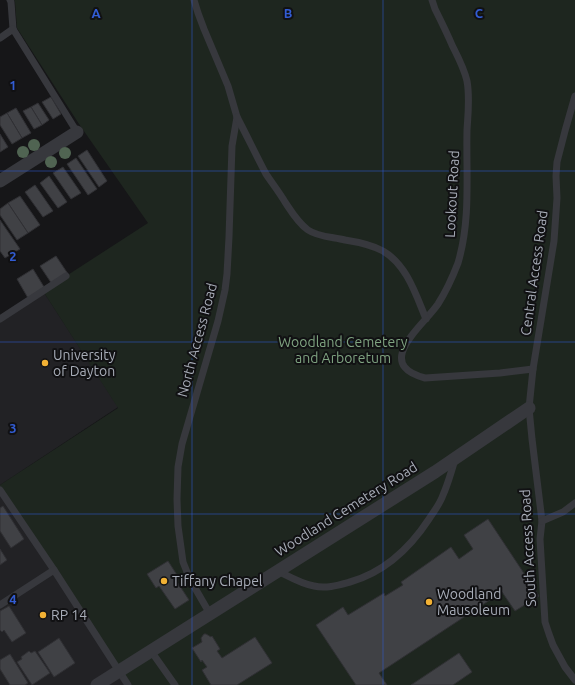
<svg xmlns="http://www.w3.org/2000/svg" width="575" height="685" font-family="Ubuntu,sans-serif">
	<rect width="100%" height="100%" fill="#161618"/>
	<g fill="#222225">
		<path d="M43,291L118,407L0,485V319Z"/>
		<path d="M0,486L109,656L132,685H0Z"/>
	</g>
	<path fill="#1e261f" d="M14,0H575V685H132L112,660L0,486V485L118,408L43,291L148,223L79,124L17,28L15,2Z"/>
	<g fill="#404145" stroke="#303034">
		<path d="M51,97L61,114L53,119L42,102Z"/>
		<path d="M38,103L49,120L42,125L31,107Z"/>
		<path d="M31,107L42,125L34,129L23,111Z"/>
		<path d="M16,108L31,133L22,138L7,113Z"/>
		<path d="M7,113L22,138L12,144L0,125V117Z"/>
		<path d="M0,134L8,147L0,152Z"/>
		<path d="M87,150L107,181L99,187L78,156Z"/>
		<path d="M76,158L97,189L88,195L67,164Z"/>
		<path d="M63,167L81,193L71,199L53,173Z"/>
		<path d="M49,176L67,202L58,208L40,183Z"/>
		<path d="M35,185L53,211L43,217L25,192Z"/>
		<path d="M20,196L40,225L28,233L8,203Z"/>
		<path d="M8,203L28,233L17,240L0,215V209Z"/>
		<path d="M0,220L20,249L5,258L0,251Z"/>
		<path d="M56,256L68,274L52,284L40,266Z"/>
		<path d="M33,269L44,287L28,298L17,279Z"/>
		<path d="M3,506L24,539L11,548L0,531V508Z"/>
		<path d="M488,519L539,596L515,611L502,592L379,673L387,685H356L316,625L343,607L348,615L384,593L385,596L403,585L401,582L451,547L459,559L473,549L464,535Z"/>
		<path d="M0,549L7,560L0,565Z"/>
		<path d="M168,561L177,575L174,577L189,600L175,609L159,586L156,588L147,574Z"/>
		<path d="M9,606L26,633L12,642L4,630L2,632L0,630V611Z"/>
		<path d="M204,634H206L211,637L212,636L220,649L217,651L222,658L255,637L272,663L237,685H211L202,670L207,667L202,660L201,662L192,648L202,642L201,638Z"/>
		<path d="M59,638L75,663L54,677L38,652Z"/>
		<path d="M29,651L31,653L35,651L50,673L32,685L17,662L22,659L21,657Z"/>
		<path d="M459,653L472,672L453,685H411Z"/>
		<path d="M10,654L28,683L25,685H10L0,669V660Z"/>
	</g>
	<g fill="none" stroke-linecap="round" stroke-linejoin="round">
		<g stroke="#37383d" stroke-width="7">
			<path d="M10,0L11,2L13,29"/>
			<path d="M194,0L198,13L204,29L228,86L237,117L232,146L229,237L227,274L225,290L218,321L182,444L178,467L177,499L178,526L183,562L189,577L195,588L210,614"/>
			<path d="M432,0L435,9C441,21 447,33 452,45C458,57 464,68 467,81C470,97 468,114 467,130C466,174 471,219 458,263C453,276 445,293 438,304C423,326 372,364 425,378L500,373L533,369"/>
			<path d="M0,38L13,29L77,132"/>
			<path d="M575,96L565,131L557,162L556,176L557,198L554,241L533,369L529,408L532,439L542,521L540,539L541,556L545,622L549,634L553,645L565,667L575,680"/>
			<path d="M237,117C247,136 256,155 266,174C272,183 279,192 285,202C291,211 298,223 308,230C318,237 333,237 345,240C358,242 372,245 383,251C407,265 416,295 426,319"/>
			<path d="M0,319L66,276"/>
			<path d="M0,490L54,570"/>
			<path d="M542,521L563,512L575,503"/>
			<path d="M278,571C290,577 302,584 314,586C326,589 339,585 350,582C385,572 410,548 429,519C434,511 440,504 443,495C448,484 451,472 455,460"/>
			<path d="M0,605L54,570L128,685"/>
			<path d="M151,651L175,685"/>
		</g>
		<g stroke="#37383d" stroke-width="13">
			<path d="M0,181L77,132"/>
			<path d="M97,685L435,472L529,408"/>
		</g>
	</g>
	<g fill="#506452">
		<circle cx="34" cy="145" r="6"/>
		<circle cx="23" cy="152" r="6"/>
		<circle cx="65" cy="153" r="6"/>
		<circle cx="51" cy="162" r="6"/>
	</g>
	<path fill="none" stroke="#325cd3" stroke-width="1" stroke-opacity="0.55" d="M192,0V685M383,0V685M0,171H575M0,342H575M0,514H575"/>
	<g fill="#f2b134" stroke="#111113" stroke-width="1.5">
		<circle cx="45" cy="363" r="4"/>
		<circle cx="164" cy="581" r="4"/>
		<circle cx="429" cy="602" r="4"/>
		<circle cx="43" cy="615" r="4"/>
	</g>
	<g text-anchor="middle" dominant-baseline="central" stroke-width="4" stroke-linejoin="round" paint-order="stroke">
		<g font-size="14" fill="#a8adb8" stroke="#111113">
			<text transform="translate(452 194) rotate(-87)">Lookout Road</text>
			<text transform="translate(534 273) rotate(-82)">Central Access Road</text>
			<text transform="translate(197 340) rotate(-75)">North Access Road</text>
			<text transform="translate(346 509) rotate(-32)">Woodland Cemetery Road</text>
			<text transform="translate(528 548) rotate(-93)">South Access Road</text>
		</g>
		<g font-size="14" fill="#7fa381" stroke="#111113">
			<text x="343" y="342">Woodland Cemetery<tspan x="343" dy="16">and Arboretum</tspan></text>
		</g>
		<g font-size="14" fill="#a8adb8" stroke="#111113" text-anchor="start">
			<text x="53" y="355">University<tspan x="53" dy="16">of Dayton</tspan></text>
			<text x="172" y="581">Tiffany Chapel</text>
			<text x="437" y="594">Woodland<tspan x="437" dy="16">Mausoleum</tspan></text>
			<text x="51" y="615">RP 14</text>
		</g>
	</g>
	<g font-size="13" text-anchor="middle" font-weight="bold" fill="#325cd3" stroke="#111113" stroke-width="4" stroke-linejoin="round" paint-order="stroke">
		<text x="96" y="18">A</text>
		<text x="288" y="18">B</text>
		<text x="479" y="18">C</text>
		<text x="13" y="90">1</text>
		<text x="13" y="261">2</text>
		<text x="13" y="433">3</text>
		<text x="13" y="604">4</text>
	</g>
</svg>
